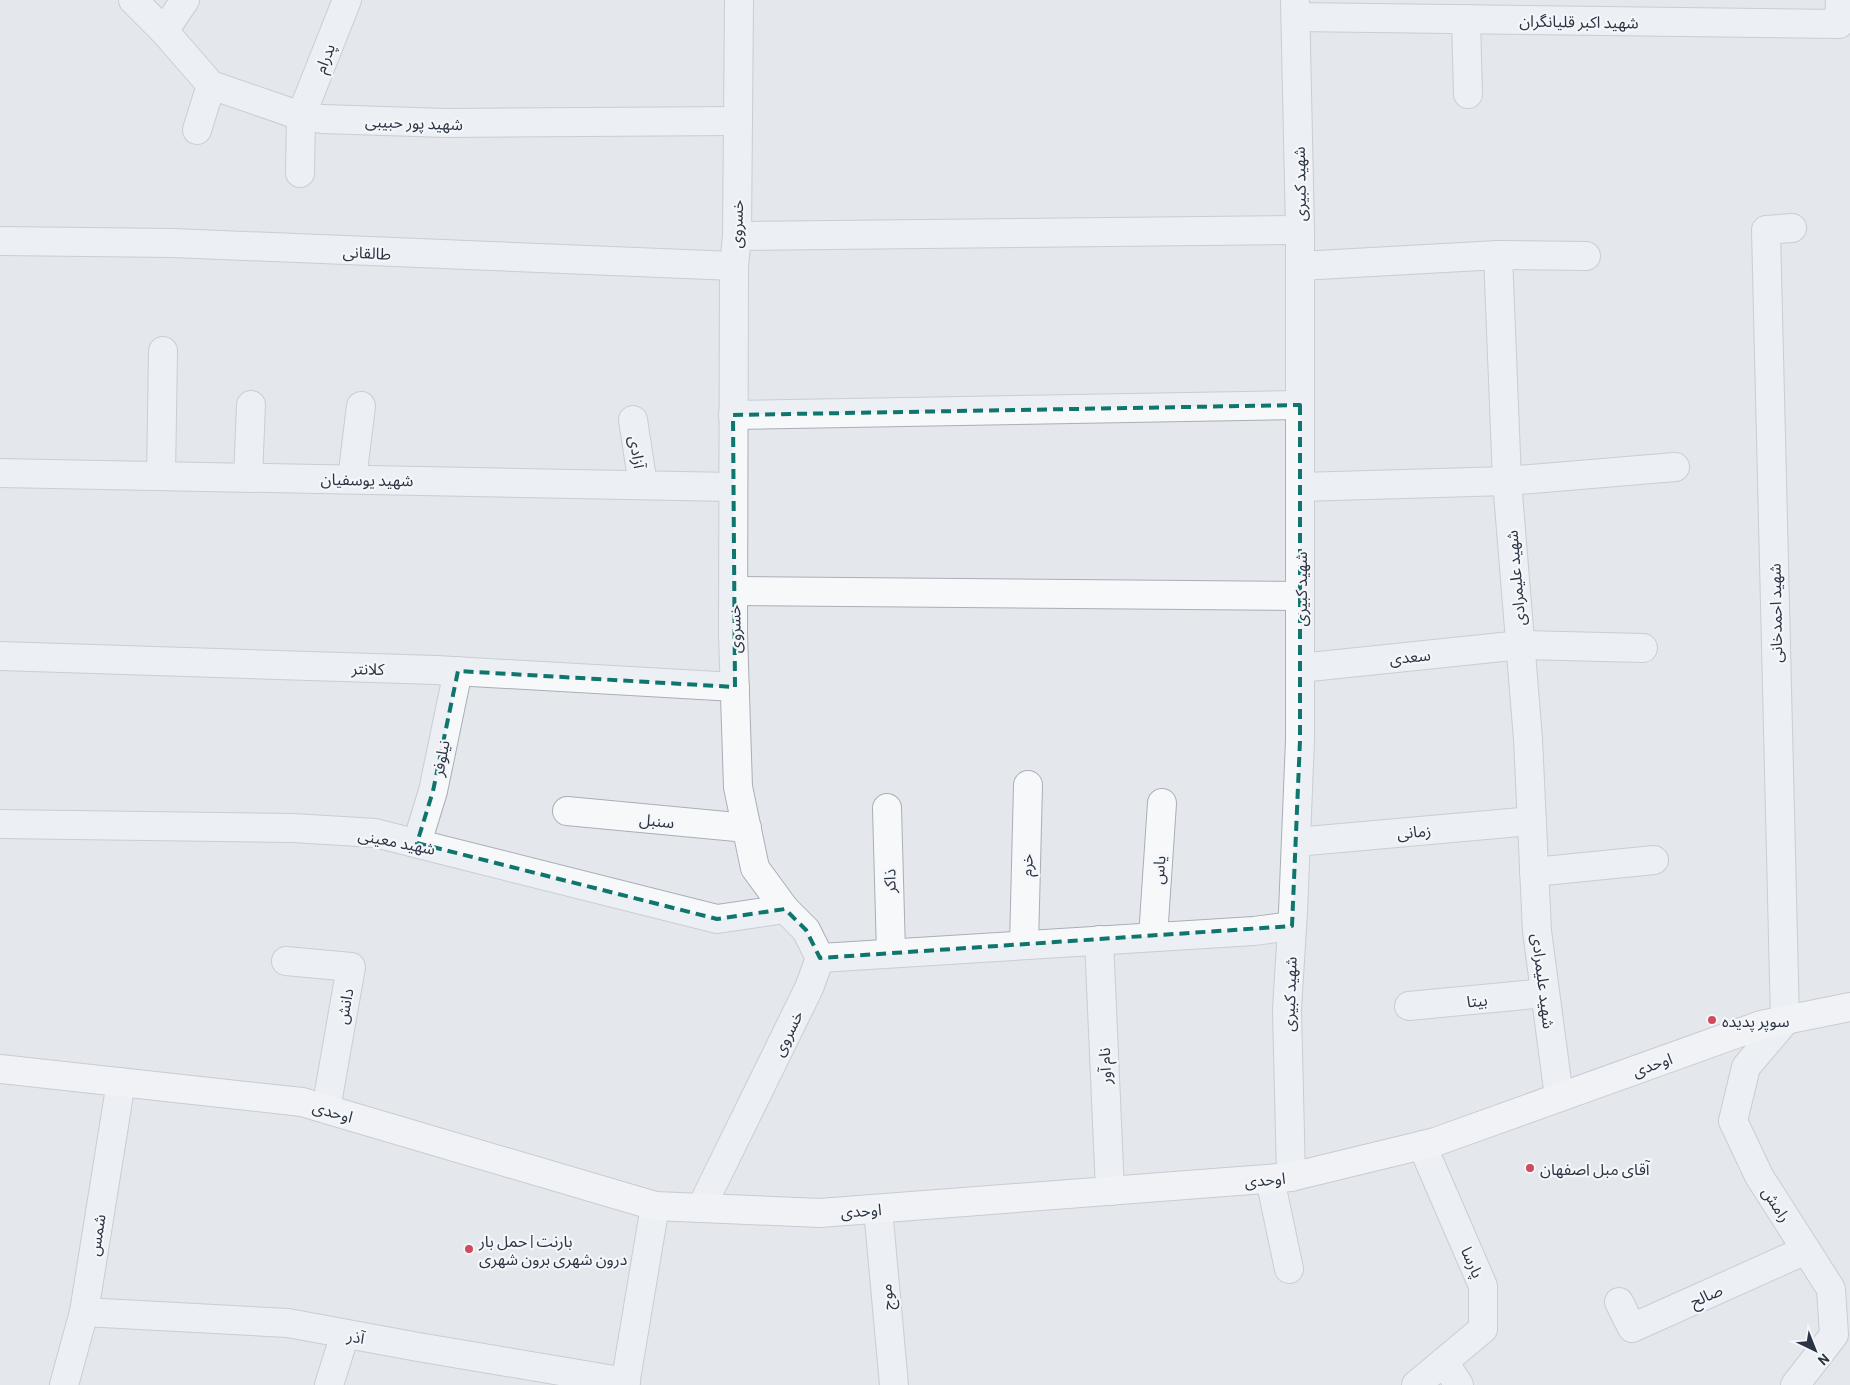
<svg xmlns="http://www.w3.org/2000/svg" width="1850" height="1385" font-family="Barlow,'Noto Sans Arabic',sans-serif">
	<rect width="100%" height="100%" fill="#e4e7ec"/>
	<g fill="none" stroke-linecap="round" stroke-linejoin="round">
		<defs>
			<g id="minor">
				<path d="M133,0L164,31L211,85L301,116L322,119L446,123L738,121"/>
				<path d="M1296,17L1839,24L1840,0"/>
				<path d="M1466,19L1468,94"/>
				<path d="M164,31L185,0"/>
				<path d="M197,130L211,85"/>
				<path d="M300,173L301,116L347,0"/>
				<path d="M1792,228L1766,230L1785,1021L1746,1067L1733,1121L1759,1176L1831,1289L1834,1335L1795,1385"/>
				<path d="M737,236L1300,230"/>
				<path d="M0,241L173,243L734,266"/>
				<path d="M1498,255L1586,256"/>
				<path d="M1300,266L1498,255L1507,481L1528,739L1537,931L1559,1097"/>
				<path d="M733,415L1300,405"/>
				<path d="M633,420L643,485"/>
				<path d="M0,473L733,487"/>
				<path d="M161,476L163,351"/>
				<path d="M248,477L251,405"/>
				<path d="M352,479L361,406"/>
				<path d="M1300,487L1507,481L1675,467"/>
				<path d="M734,591L1300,596"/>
				<path d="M0,656L436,670L735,687"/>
				<path d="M1300,668L1521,645L1643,648"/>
				<path d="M887,808L891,953"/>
				<path d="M567,811L747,828"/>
				<path d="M0,824L293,828L375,833L717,919L785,909"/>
				<path d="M1296,842L1532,821"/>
				<path d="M417,843L433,791L458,671"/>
				<path d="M1534,872L1654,860"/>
				<path d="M1153,937L1162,803"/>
				<path d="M1099,940L1110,1191"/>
				<path d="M1024,945L1028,785"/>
				<path d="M820,958L1254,931L1292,926"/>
				<path d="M286,961L351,967L326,1109"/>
				<path d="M1409,1006L1545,993"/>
				<path d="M1291,1177L1287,1009L1293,912L1300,740V230L1295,0"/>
				<path d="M1270,1179L1289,1269"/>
				<path d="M701,1208L809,988L820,958L806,930L785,909L755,868L738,787L733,634L734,266L737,236L739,0"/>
				<path d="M878,1209L894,1385"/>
				<path d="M1619,1302L1632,1328L1806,1250"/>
				<path d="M84,1312L288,1323L418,1347L626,1382"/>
				<path d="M1444,1362L1459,1385"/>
				<path d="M64,1385L84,1312L121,1082"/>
				<path d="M329,1385L345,1334"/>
				<path d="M625,1385L655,1206"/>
				<path d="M1416,1385L1483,1329V1286L1422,1145"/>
			</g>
			<path id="major" d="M0,1069L302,1102L655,1206L820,1213L1291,1177L1435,1142L1761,1025L1850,1007"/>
		</defs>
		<use href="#minor" stroke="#a9aeb7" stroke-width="30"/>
		<use href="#major" stroke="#a3abb8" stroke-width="30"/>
		<use href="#minor" stroke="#f7f8fa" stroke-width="28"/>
		<use href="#major" stroke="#fff" stroke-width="28"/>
	</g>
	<path d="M0 0H1850V1385H0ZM1300,405V740L1292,926L820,958L806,930L785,909L717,919L417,843L433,791L458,671L735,687L733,415Z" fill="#e4e7ec" fill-opacity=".55" fill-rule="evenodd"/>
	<path fill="none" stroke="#0f766e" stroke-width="4" stroke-dasharray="10 6" stroke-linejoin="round" d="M1300,405V740L1292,926L820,958L806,930L785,909L717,919L417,843L433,791L458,671L735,687L733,415Z"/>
	<g fill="#d1495b" stroke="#f4f6f9" stroke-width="2">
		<circle cx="1712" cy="1020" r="5"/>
		<circle cx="1530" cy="1168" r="5"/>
		<circle cx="469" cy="1249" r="5"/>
	</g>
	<g text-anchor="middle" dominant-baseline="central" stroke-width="4.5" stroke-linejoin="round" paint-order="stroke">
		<g font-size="16" fill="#2b3445" stroke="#f4f6f9">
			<text transform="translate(1579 21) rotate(1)">شهید اکبر قلیانگران</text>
			<text transform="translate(324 58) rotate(-69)">پدرام</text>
			<text transform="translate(414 122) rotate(2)">شهید پور حبیبی</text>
			<text transform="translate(1299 184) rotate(-91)">شهید کبیری</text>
			<text transform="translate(736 224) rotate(-88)">خسروی</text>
			<text transform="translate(367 252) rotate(3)">طالقانی</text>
			<text transform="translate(638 452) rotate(81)">آزادی</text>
			<text transform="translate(367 479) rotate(1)">شهید یوسفیان</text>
			<text transform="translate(1515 578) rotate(-95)">شهید علیمرادی</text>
			<text transform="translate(1300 589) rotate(-90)">شهید کبیری</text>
			<text transform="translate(1775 613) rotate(-91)">شهید احمدخانی</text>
			<text transform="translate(734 629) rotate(-91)">خسروی</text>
			<text transform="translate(1410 656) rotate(-6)">سعدی</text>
			<text transform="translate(368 668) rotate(2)">کلانتر</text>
			<text transform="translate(440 758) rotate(-79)">نیلوفر</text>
			<text transform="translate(657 820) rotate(6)">سنبل</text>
			<text transform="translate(1414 831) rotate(-5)">زمانی</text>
			<text transform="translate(397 841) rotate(11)">شهید معینی</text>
			<text transform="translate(1026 865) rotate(-88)">خرم</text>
			<text transform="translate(1158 870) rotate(-86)">یاس</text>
			<text transform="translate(889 881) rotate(-91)">ذاکر</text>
			<text transform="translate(1544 981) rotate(83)">شهید علیمرادی</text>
			<text transform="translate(1289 994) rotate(-88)">شهید کبیری</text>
			<text transform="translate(1477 1000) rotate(-6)">بیتا</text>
			<text transform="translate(344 1006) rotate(-80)">دانش</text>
			<text transform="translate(787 1033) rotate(-64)">خسروی</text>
			<text transform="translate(1652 1064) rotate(-20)">اوحدی</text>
			<text transform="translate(1104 1066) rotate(-92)">نام آور</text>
			<text transform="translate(333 1111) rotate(16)">اوحدی</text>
			<text transform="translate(1265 1179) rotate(-5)">اوحدی</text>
			<text transform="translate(1777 1204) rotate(57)">رامش</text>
			<text transform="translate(861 1210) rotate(-4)">اوحدی</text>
			<text transform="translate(96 1235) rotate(-81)">شمس</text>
			<text transform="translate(1473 1262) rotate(66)">پارسا</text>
			<text transform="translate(1706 1295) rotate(-24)">صالح</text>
			<text transform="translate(886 1297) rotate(-95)">موج</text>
			<text transform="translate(356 1336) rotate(10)">آذر</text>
		</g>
		<g font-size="16" fill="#2b3445" stroke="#f4f6f9" text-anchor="start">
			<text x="1722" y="1020">سوپر پدیده</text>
			<text x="1540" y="1168">آقای مبل اصفهان</text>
			<text x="479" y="1240">بارنت | حمل بار<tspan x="479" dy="18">درون شهری برون شهری</tspan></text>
		</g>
	</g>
	<g transform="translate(1815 1350) rotate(137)" stroke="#f4f6f9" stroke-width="4" paint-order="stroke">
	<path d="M0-4L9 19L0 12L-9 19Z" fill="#2b3445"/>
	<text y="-8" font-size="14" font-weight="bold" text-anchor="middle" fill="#2b3445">N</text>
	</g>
</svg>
